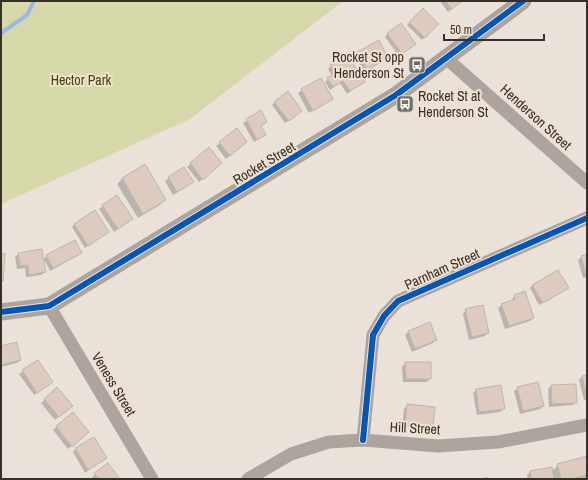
<svg xmlns="http://www.w3.org/2000/svg" width="588" height="480" font-family="'Archivo Narrow',sans-serif">
	<rect width="100%" height="100%" fill="#eae1d9"/>
	<path fill="#d7d8a9" d="M1,1H343L190,119L1,204Z"/>
	<g fill="#0003">
		<path d="M440,1H462L448,12Z"/>
		<path d="M423,9L437,24L422,40L407,25Z"/>
		<path d="M388,33L412,47L399,56L385,37Z"/>
		<path d="M358,53L387,58L384,61L364,72L355,56Z"/>
		<path d="M331,66L360,84L347,94L340,83L330,90L325,82L332,76L328,69Z"/>
		<path d="M320,79L332,99L309,113L298,93Z"/>
		<path d="M275,102L298,114L285,123L272,105Z"/>
		<path d="M261,112L266,122L260,127L265,135L254,142L243,123Z"/>
		<path d="M236,130L243,145L226,159L216,146Z"/>
		<path d="M209,148L218,166L199,182L187,167Z"/>
		<path d="M144,165L165,200L160,205L138,218L117,184L122,179Z"/>
		<path d="M184,168L189,185L173,195L165,181Z"/>
		<path d="M116,196L128,222L114,232L99,209Z"/>
		<path d="M75,224L108,232L85,248L72,227Z"/>
		<path d="M80,253L77,256L50,271L44,259L47,256Z"/>
		<path d="M18,254L45,272L41,275L26,277L25,268L17,269L15,257Z"/>
		<path d="M587,255V277L583,278L578,260L581,257Z"/>
		<path d="M533,285L567,288L564,291L539,305L530,288Z"/>
		<path d="M515,296L533,318L530,321L505,329L498,308L502,305L512,301V299Z"/>
		<path d="M466,310L488,332L485,336L469,340L463,314Z"/>
		<path d="M429,323L436,340L433,343L412,352L405,335L408,332Z"/>
		<path d="M1,347L20,360L17,363L1,367Z"/>
		<path d="M38,361L49,385L34,395L19,374Z"/>
		<path d="M406,363L430,378L427,382H403L402,367Z"/>
		<path d="M587,376V399L584,400L579,380L582,377Z"/>
		<path d="M551,386L576,402L573,405L549,407L548,389Z"/>
		<path d="M518,388L543,405L540,409L520,414L514,391Z"/>
		<path d="M57,389L69,409L55,420L41,403Z"/>
		<path d="M476,390L504,408L500,412L477,415L473,393Z"/>
		<path d="M407,405L432,426L429,429L402,427L404,409Z"/>
		<path d="M73,413L85,435L68,449L53,430Z"/>
		<path d="M76,449L106,458L85,473L73,452Z"/>
		<path d="M587,457V478L528,479L527,475L530,472L552,471L558,465Z"/>
		<path d="M95,474L118,479H93L92,477Z"/>
		<path d="M488,477V479H476Z"/>
	</g>
	<g fill="none" stroke-linecap="round" stroke-linejoin="round">
		<path stroke="#9ab8e1" stroke-width="4" d="M1,33L27,15L34,1"/>
	</g>
	<g fill="#decabf" stroke="#bdb6b0">
		<path d="M445,1H462L452,9Z"/>
		<path d="M423,8L439,24L425,38L409,22Z"/>
		<path d="M401,23L416,44L402,54L387,33Z"/>
		<path d="M379,40L388,58L367,69L357,52Z"/>
		<path d="M347,54L365,82L350,91L343,81L333,87L327,78L335,73L330,65Z"/>
		<path d="M321,78L333,99L313,111L301,89Z"/>
		<path d="M288,91L302,111L289,121L274,102Z"/>
		<path d="M261,110L267,122L261,126L266,135L257,140L246,119Z"/>
		<path d="M237,128L247,142L230,156L219,142Z"/>
		<path d="M209,147L222,163L203,180L190,163Z"/>
		<path d="M145,164L166,200L143,214L122,178Z"/>
		<path d="M184,167L194,182L177,192L168,177Z"/>
		<path d="M117,195L133,219L118,229L102,205Z"/>
		<path d="M95,210L109,232L88,246L74,224Z"/>
		<path d="M75,240L82,253L53,268L46,255Z"/>
		<path d="M42,249L46,272L29,275L28,265L20,266L18,253Z"/>
		<path d="M1,253L5,254L3,281H1Z"/>
		<path d="M587,254V275H586L581,256Z"/>
		<path d="M558,270L569,288L543,303L532,285Z"/>
		<path d="M525,291L534,318L509,326L501,304L515,299L514,295Z"/>
		<path d="M483,305L489,333L472,337L465,309Z"/>
		<path d="M430,322L437,340L415,349L408,331Z"/>
		<path d="M17,342L21,360L1,365V346Z"/>
		<path d="M38,360L53,382L37,393L22,370Z"/>
		<path d="M405,362H431V379H406Z"/>
		<path d="M587,375V398L582,376Z"/>
		<path d="M538,382L544,406L523,411L517,387Z"/>
		<path d="M576,384L577,403L552,404L551,385Z"/>
		<path d="M501,385L505,409L479,412L476,389Z"/>
		<path d="M57,387L73,406L59,417L44,399Z"/>
		<path d="M407,404L435,407L433,426L405,424Z"/>
		<path d="M73,412L89,432L72,447L56,426Z"/>
		<path d="M94,437L107,458L88,470L75,448Z"/>
		<path d="M587,456V475L571,479H561L557,464Z"/>
		<path d="M108,463L120,479H99L94,473Z"/>
		<path d="M552,467L554,479H531L530,471Z"/>
	</g>
	<g fill="none" stroke-linecap="round" stroke-linejoin="round">
		<g stroke="#aea49e" stroke-width="13">
			<path d="M446,58L587,183"/>
			<path d="M49,306L152,479"/>
			<path d="M363,440L373,335L384,316L398,301L587,218"/>
			<path d="M248,479L291,454L329,442L363,440L438,446L498,442L587,425"/>
		</g>
		<path stroke="#aea49e" stroke-width="17" d="M1,312L49,306L396,95L523,1"/>
		<defs>
			<g id="cycleway">
				<path d="M1,312L49,306L396,95L523,1"/>
				<path d="M363,440L373,335L384,316L398,301L587,218"/>
			</g>
		</defs>
		<use href="#cycleway" stroke="#f1e1d2" stroke-width="8"/>
		<use href="#cycleway" stroke="#0057b8" stroke-width="6"/>
	</g>
	<defs>
		<symbol id="bus-square" viewBox="-11 -11 22 22"><rect x="-9" y="-9" width="18" height="18" rx="4" fill="#746e67" stroke="#f1e1d2"/><path d="M-5-6H5V4H4V6H2V4H-2V6H-4V4H-5ZM-3.5-4V0h7V-4ZM-3.5 1.2v1.5H-2V1.2ZM2 1.2v1.5H3.5V1.2Z" fill="#fff"/></symbol>
	</defs>
	<g fill-rule="evenodd">
		<use href="#bus-square" x="407" y="55" width="20" height="20"/>
		<use href="#bus-square" x="395" y="94" width="20" height="20"/>
	</g>
	<g text-anchor="middle" dominant-baseline="central" stroke-width="4" stroke-linejoin="round" paint-order="stroke">
		<g font-size="14" fill="#35302a" stroke="#f1e1d2" text-anchor="end">
			<text x="404" y="57">Rocket St opp<tspan x="404" dy="16">Henderson St</tspan></text>
			<text x="418" y="96" text-anchor="start">Rocket St at<tspan x="418" dy="16">Henderson St</tspan></text>
		</g>
		<g font-size="14" fill="#404503" stroke="#f1e1d2">
			<text x="81" y="80">Hector Park</text>
		</g>
		<g font-size="14" fill="#35302a" stroke="#f1e1d2">
			<text transform="translate(536 117) rotate(42)">Henderson Street</text>
			<text transform="translate(264 163) rotate(-31)">Rocket Street</text>
			<text transform="translate(442 269) rotate(-24)">Parnham Street</text>
			<text transform="translate(114 384) rotate(59)">Veness Street</text>
			<text transform="translate(415 428) rotate(3)">Hill Street</text>
		</g>
	</g>
	<rect width="588" height="480" fill="none" stroke="#35302a" stroke-width="4"/>
	<path d="M444 34v6h100v-6" fill="none" stroke="#35302a" stroke-width="2"/>
	<text x="450" y="34" font-size="12" fill="#35302a" stroke="#f1e1d2" stroke-width="3" paint-order="stroke">50 m</text>
</svg>
